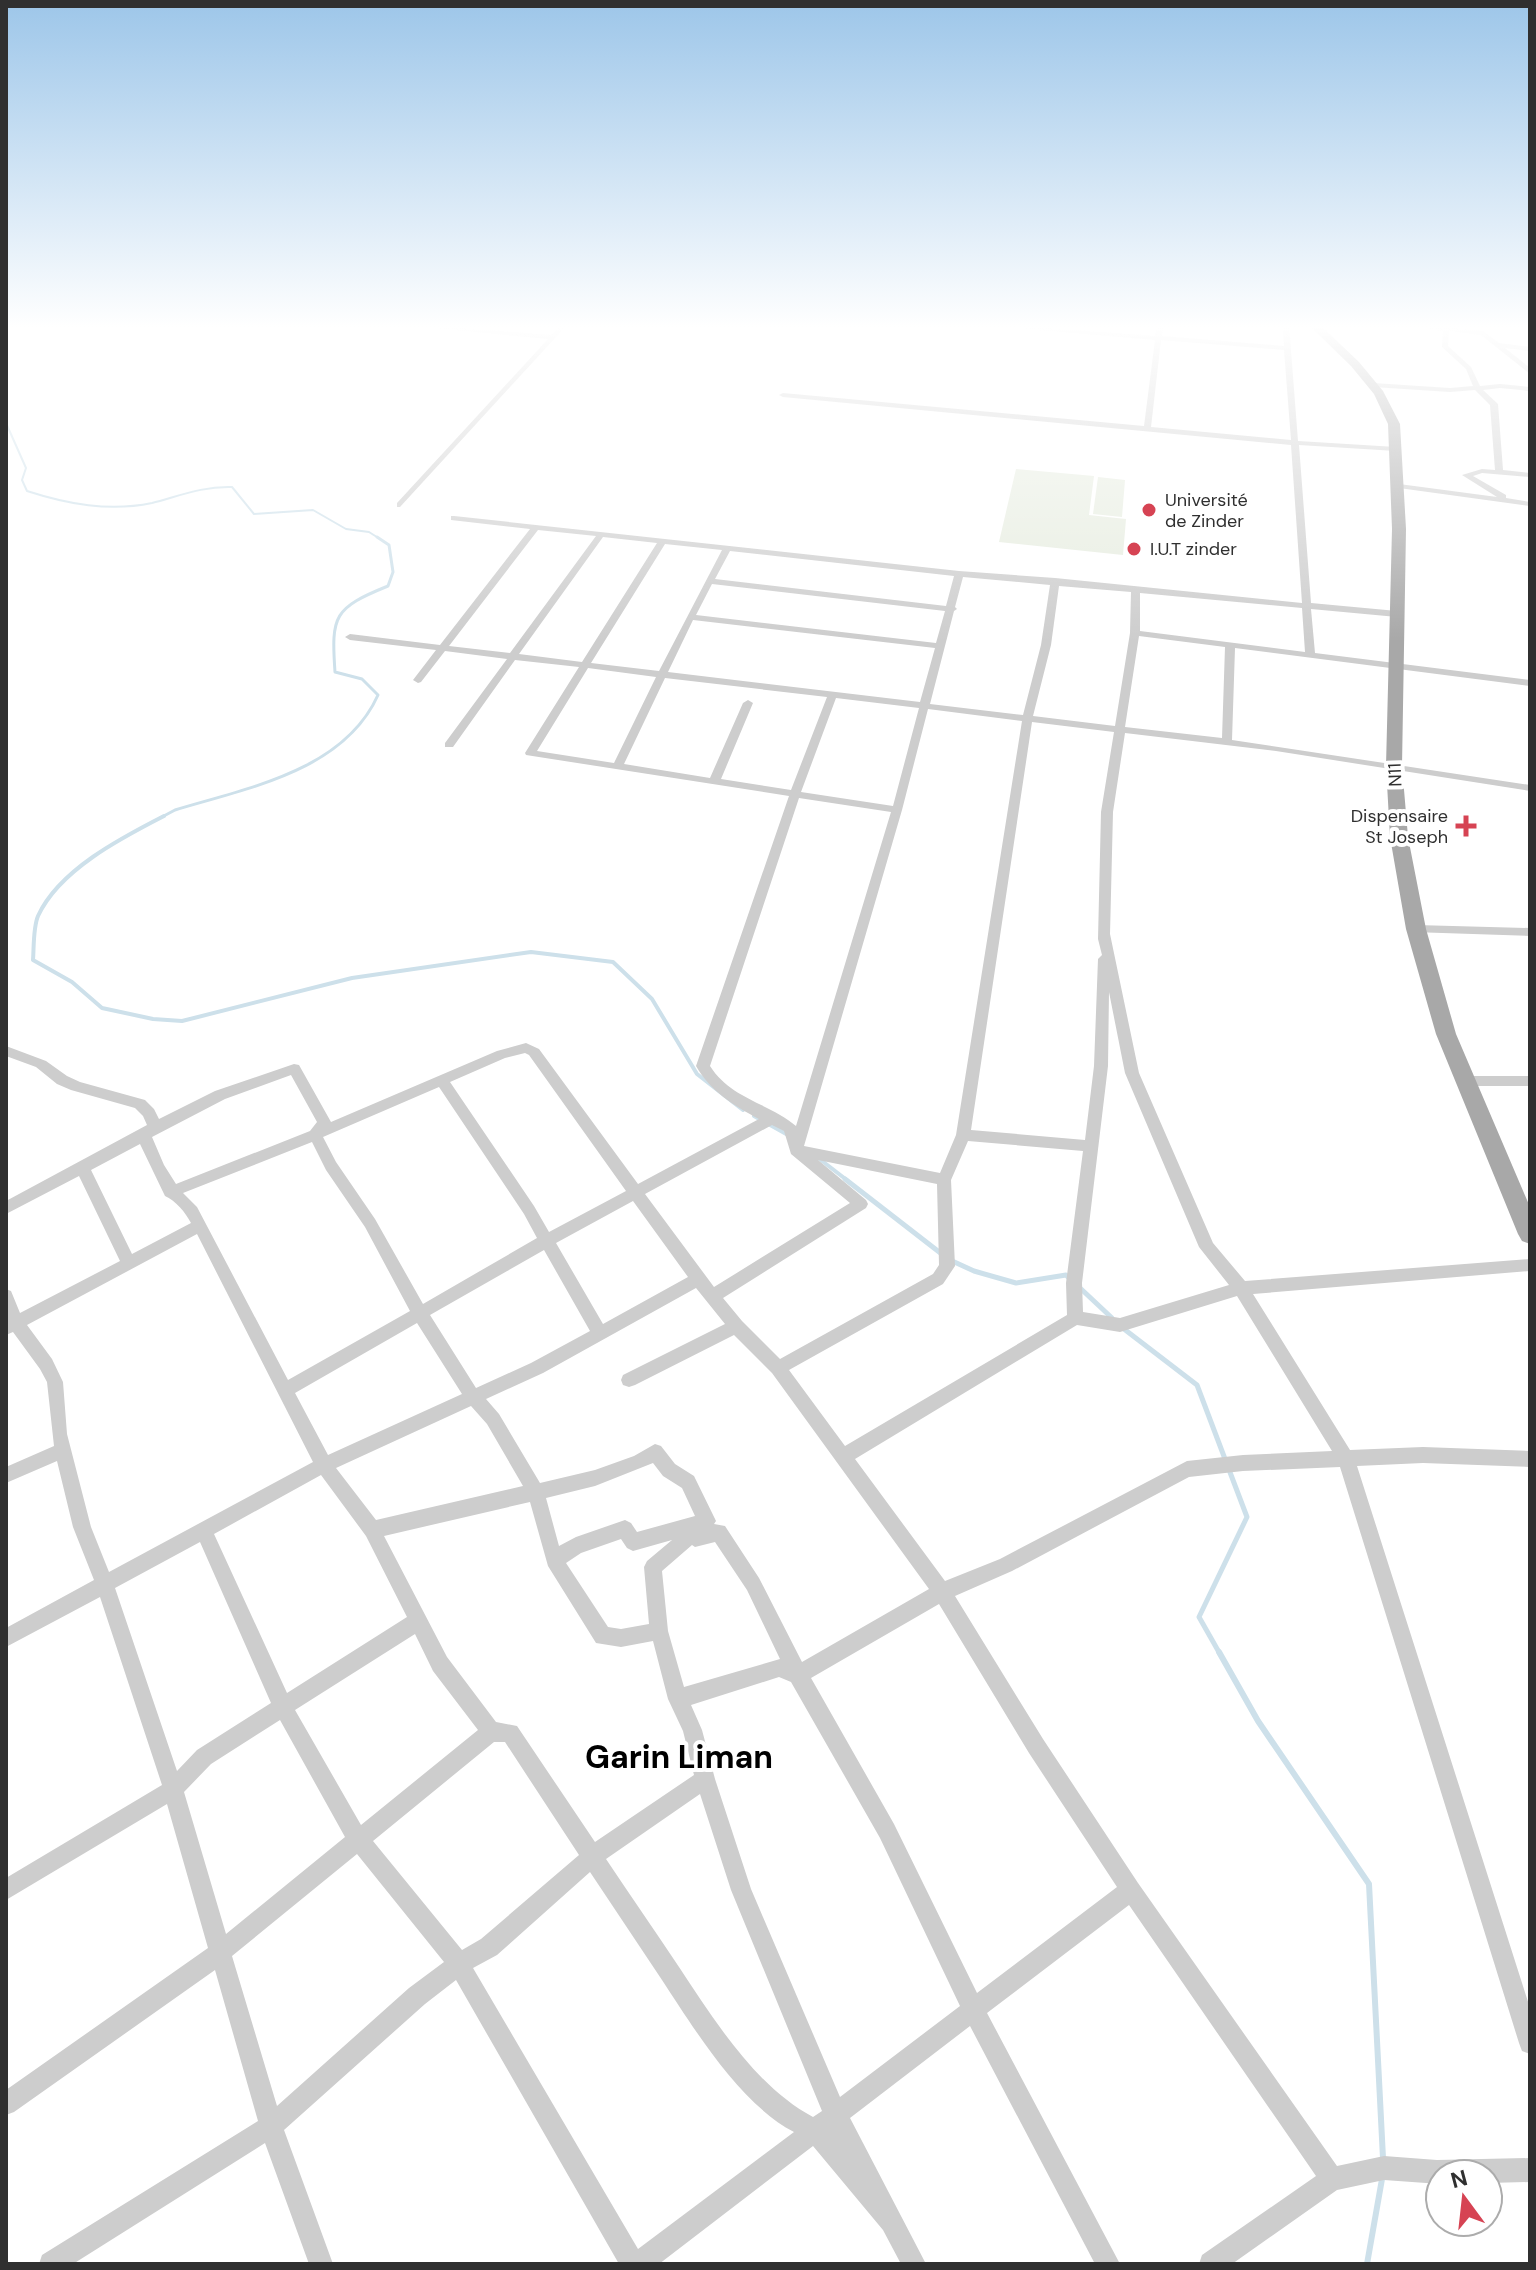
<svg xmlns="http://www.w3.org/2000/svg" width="1536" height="2270" font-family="'DM Sans',sans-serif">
	<rect width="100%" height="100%" fill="#fff"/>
	<g fill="#e6ecdf">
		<path d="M1016,469L1094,476L1089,515L1126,519L1123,555L999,542Z"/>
		<path d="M1098,477L1125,480L1122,517L1093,514Z"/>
	</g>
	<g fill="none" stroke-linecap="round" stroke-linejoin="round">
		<path stroke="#cde0ea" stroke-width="2" d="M6,423L26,468L22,480L27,491C67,504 109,512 152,503C179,496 203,486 232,487L254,514L313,510L346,529L369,532L380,539"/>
		<path stroke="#cde0ea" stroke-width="3" d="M160,818L175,810C247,788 344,771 378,695L362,679L335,672C331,615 334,608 388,586L393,572L389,545L377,537"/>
		<g stroke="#cde0ea" stroke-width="4">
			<path d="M164,816C121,838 59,870 38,916C33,928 34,947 33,960L72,982L102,1008L153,1019L182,1021L352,978L531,952L613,962L652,999L697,1074L743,1110"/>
			<path d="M754,1116L788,1135"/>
			<path d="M817,1157L848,1181"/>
		</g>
		<g stroke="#cde0ea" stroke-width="5">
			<path d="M845,1179L943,1255"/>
			<path d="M950,1260L974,1271L1016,1283L1066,1275L1071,1280"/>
			<path d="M1080,1288L1112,1318"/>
			<path d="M1124,1329L1197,1385L1225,1459"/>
			<path d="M1220,1654L1199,1617L1247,1517L1228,1467"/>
		</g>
		<g stroke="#cde0ea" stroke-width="6">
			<path d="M1219,1652L1258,1721L1369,1884L1383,2158"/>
			<path d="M1367,2264L1382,2179"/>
		</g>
		<g fill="#cdcdcd" fill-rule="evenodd">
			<path d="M403,325H425L551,335L561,325H567L400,507H397V503L548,339Z"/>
			<path d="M983,325H1007L1155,336L1157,325H1163L1162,336L1284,346L1283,325H1289L1298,441L1396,447L1400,449L1396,451L1299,445L1311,603L1397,611L1402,614L1397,617L1311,609L1315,653L1530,680V686L1235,648L1232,740L1530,785V791L1276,751L1125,733L1113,812L1110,934L1139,1073L1213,1243L1245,1281L1530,1259V1271L1253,1294L1350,1450L1423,1447L1530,1451V1467L1423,1463L1357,1466L1530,2008V2054L1522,2051L1519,2043L1340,1467L1243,1471L1189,1477L1012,1571L955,1596L1043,1739L1138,1883L1337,2166L1384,2156L1437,2160L1530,2158V2182L1488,2183V2174H1440V2184L1384,2180L1337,2190L1232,2264H1199L1202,2255L1316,2176L1129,1905L987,2013L1120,2264H1095L970,2026L850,2118L926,2264H901L883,2230L813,2146L659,2264H619L456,1980L425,2004L284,2130L333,2264H309L265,2143L73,2264H39L42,2255L258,2121L215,1970L14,2112L6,2115V2090L208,1948L167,1804L6,1900V1878L162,1785L100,1597L6,1647V1628L94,1580L73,1527L57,1461L6,1483V1467L54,1446L47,1382L40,1369L13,1332L6,1335V1289L11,1291L20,1313L120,1261L79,1176L6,1214V1201L147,1125L143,1116L135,1108L71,1090L57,1084L36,1067L6,1056V1046L46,1061L67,1076L80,1082L145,1100L154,1109L159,1119L215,1091L294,1064L299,1065L331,1122L497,1051L526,1043L539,1049L638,1184L759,1119C733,1105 711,1092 696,1066L789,796L526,755L525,753L579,667L515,660L453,747H445V743L507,659L445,651L421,682L418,683L413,680L436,650L350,640L345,637L350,634L440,645L530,529L451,520V516H454L959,571L1055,578L1302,603L1291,445L783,397L779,395L783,393L1144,426L1155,340ZM1161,340L1284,350L1291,440L1151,427ZM538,530L596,536L510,653L449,646ZM603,537L657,543L582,662L519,654ZM665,544L722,550L659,671L591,663ZM730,551L954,576L946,606L715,579ZM963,577L1050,585L1041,645L1023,715L930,704L954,611L957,609L955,607ZM712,584L945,611L936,643L696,615ZM1059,586L1131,592L1130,633L1115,726L1033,716L1051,645ZM1140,593L1302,608L1305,652L1140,631ZM693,620L935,648L920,702L668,672ZM1139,636L1225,647L1222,738L1125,727ZM588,668L656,677L614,763L537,751ZM665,678L827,697L791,790L721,779L753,703L748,700L743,703L710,778L624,764ZM836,698L919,708L893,806L801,792ZM928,709L1022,721L956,1135L940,1173L804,1146L902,810ZM1032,722L1114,732L1101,812L1098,939L1102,955L1098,959L1094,1066L1085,1140L971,1130ZM799,798L891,812L796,1126C769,1103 731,1099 710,1066ZM1109,992L1125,1073L1199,1247L1229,1285L1120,1318L1083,1312L1082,1283L1108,1066ZM525,1053L529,1055L626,1191L549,1232L534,1206L450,1082L505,1058ZM291,1075L317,1122L310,1131L176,1184L164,1165L152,1137L225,1099ZM439,1087L524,1214L537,1238L423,1304L375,1219L336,1162L323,1137ZM772,1125L784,1131L791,1154L850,1203L714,1287L645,1194ZM968,1141L1083,1151L1066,1283L1067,1315L845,1446L789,1370L943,1284L955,1266L951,1180ZM312,1142L326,1170L365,1227L410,1311L288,1380L197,1207L183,1193ZM140,1144L165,1196C175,1200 186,1213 191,1223L132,1254L91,1170ZM818,1160L937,1184L939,1265L933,1274L780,1359L742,1321L723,1298L866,1208L868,1204L866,1200ZM633,1201L688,1277L603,1324L556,1243ZM197,1234L313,1462L109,1572L91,1527L67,1434L63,1382L52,1359L27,1325ZM544,1250L590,1331L531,1363L476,1388L430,1315ZM696,1288L725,1324L623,1375L621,1380L623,1385L629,1387L635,1385L734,1335L772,1373L929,1589L802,1662L759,1578L725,1526L714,1524L716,1521L694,1476L675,1464L661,1446L655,1444L634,1456L595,1470L540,1483L499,1414L486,1399L543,1373ZM1237,1296L1332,1451L1243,1455L1187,1461L1000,1559L945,1581L855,1459L1077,1325L1120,1332ZM417,1323L462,1394L328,1455L295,1393ZM471,1406L487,1424L523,1486L376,1520L336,1468ZM653,1463L663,1476L682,1488L695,1516L637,1532L631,1523L625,1520L576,1537L559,1546L546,1498L595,1486ZM321,1475L366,1536L407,1617L287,1693L214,1534ZM530,1502L548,1566L596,1643L621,1647L653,1641L668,1699L683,1731L694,1775L595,1842L517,1726L496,1722L447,1657L384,1536ZM621,1539L627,1548L633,1551L672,1540L647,1561L644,1567L649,1624L621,1629L608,1627L566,1563L581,1553ZM200,1542L271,1703L197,1750L177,1771L115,1588ZM715,1542L747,1590L780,1659L684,1687L668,1631L662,1571L692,1545L695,1547ZM939,1604L1029,1753L1117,1887L977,1993L894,1824L811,1678ZM415,1634L433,1671L478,1730L361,1825L295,1710ZM779,1677L791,1682L880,1838L960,2006L840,2097L751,1889L715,1779L702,1730L691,1705ZM280,1720L345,1837L226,1934L184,1792L211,1764ZM494,1742H505L579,1855L481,1939L462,1950L373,1841ZM700,1794L731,1890L822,2111L813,2117C756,2087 714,2020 679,1967C655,1931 630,1895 606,1859ZM357,1854L444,1962L409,1988L277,2106L232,1956ZM590,1872C614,1908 638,1944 662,1980C695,2030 740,2104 794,2132L638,2249L473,1968L497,1955Z"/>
			<path d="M1406,325H1445L1448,327L1483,331L1499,343L1530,347V351L1505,348L1530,368V374L1481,335L1449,331L1448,346L1471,367L1480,386L1500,384L1530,387V391L1500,388L1483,390L1498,404L1503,470L1530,473V477L1482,473L1473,476L1506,495V498L1530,502V506L1399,488L1395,486L1399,484L1497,497L1462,475L1482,469L1495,470L1490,405L1475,390L1450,392L1373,387L1369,385L1373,383L1450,388L1473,386L1466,369L1442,347L1443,331Z"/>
			<path d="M1416,925L1530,928V936L1412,932L1410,929Z"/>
			<path d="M1466,1076H1530V1086H1466L1459,1081Z"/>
		</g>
		<path fill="#a8a8a8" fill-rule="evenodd" d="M1309,325H1320L1359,362L1383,391L1400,424L1406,529L1402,766L1408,837L1426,929L1456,1034L1530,1207V1244L1522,1241L1518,1234L1436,1034L1406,929L1390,837L1386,766L1392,529L1388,424L1374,394L1351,366Z"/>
	</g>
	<linearGradient id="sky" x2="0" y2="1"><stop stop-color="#9dc6e9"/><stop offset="0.51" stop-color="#fff"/><stop offset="1" stop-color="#fff" stop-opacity="0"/></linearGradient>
	<rect width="1536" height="642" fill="url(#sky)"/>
	<g fill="#d64353" stroke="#fff" stroke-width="3">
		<circle cx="1149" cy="510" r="8"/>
		<circle cx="1134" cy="549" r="8"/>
		<path d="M1462 814h8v8h8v8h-8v8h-8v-8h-8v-8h8z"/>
	</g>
	<g text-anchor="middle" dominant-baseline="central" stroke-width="8" stroke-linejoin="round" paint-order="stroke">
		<g font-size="18" fill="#303030" stroke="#fff" text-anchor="start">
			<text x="1165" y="500">Université<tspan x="1165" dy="21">de Zinder</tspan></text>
			<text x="1150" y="549">I.U.T zinder</text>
			<text x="1448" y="816" text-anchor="end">Dispensaire<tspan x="1448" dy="21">St Joseph</tspan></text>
		</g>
		<g font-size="18" fill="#303030" stroke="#fff">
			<text transform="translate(1395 775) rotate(-92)">N11</text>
		</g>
		<g font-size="32" font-weight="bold" fill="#000" stroke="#fff">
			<text x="679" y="1757">Garin Liman</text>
		</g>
	</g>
	<rect width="1536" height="2270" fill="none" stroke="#303030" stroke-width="16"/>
	<g transform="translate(1464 2198) rotate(345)"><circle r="38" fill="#ffffff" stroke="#acacac" stroke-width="2"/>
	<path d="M0-6L14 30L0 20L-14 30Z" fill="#d64353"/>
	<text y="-12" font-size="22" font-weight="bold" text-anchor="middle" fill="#303030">N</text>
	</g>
</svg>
